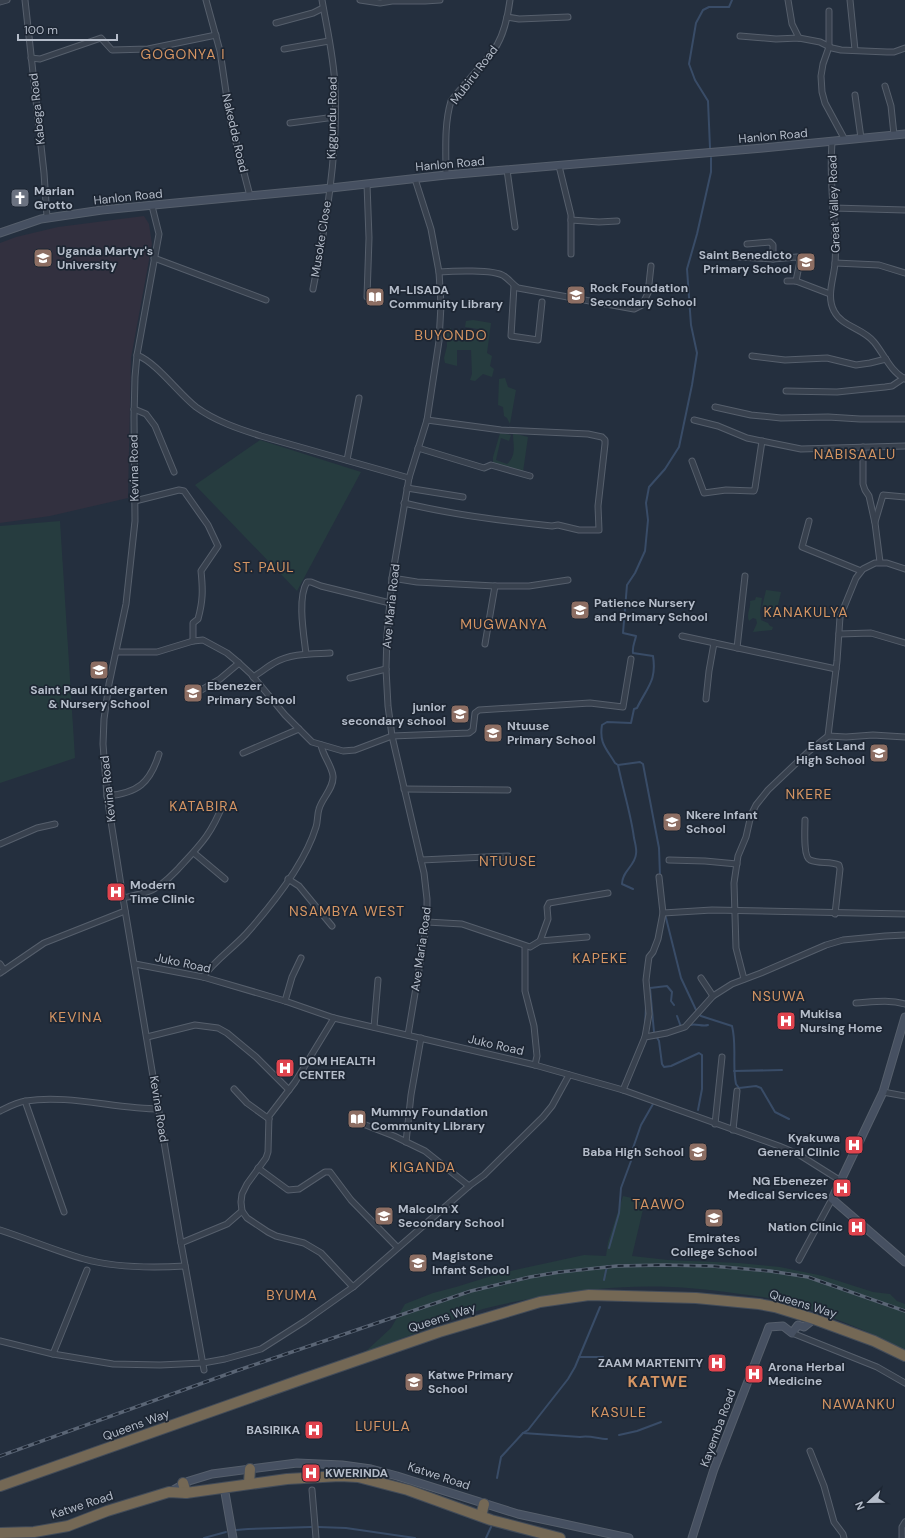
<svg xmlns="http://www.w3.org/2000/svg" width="905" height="1538" font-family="'DM Sans',sans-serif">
	<rect width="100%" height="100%" fill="#242f3e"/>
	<path fill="#32303f" d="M144,216L149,224L152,244L131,358L128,498L50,516L0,523V243L16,237L58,227Z"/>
	<g fill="#263c3f">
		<path d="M473,320L491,323L487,353L492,356L490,366L494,369L492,377L483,374L475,381L470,380L472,374L471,350H457V366L445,363L444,358L447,346V329L451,328L453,341H470L478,336V329L465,327L466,321Z"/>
		<path d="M505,378L508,387L516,390L510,424L507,418L504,416L503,407L498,405L499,379Z"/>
		<path d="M500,433L511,435L509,441L501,438L496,460L507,464C517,455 513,445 513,433L528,437L523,472L493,465V457Z"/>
		<path d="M260,440L361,472L297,591L195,485Z"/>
		<path d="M60,521L75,758L0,783V526Z"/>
		<path d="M766,590L781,592L777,610L762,607Z"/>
		<path d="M756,597L762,598L760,612L761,620L768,623L770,626L773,627L772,630L753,632L757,623L756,619L753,618L749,621C746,613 751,609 750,601L755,600Z"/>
		<path d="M623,1196L645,1201L632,1256L668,1260L739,1263L780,1267L823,1276L873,1292L890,1294L897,1301L905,1304V1350C866,1330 824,1313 782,1301C768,1297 754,1296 740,1294C671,1283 611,1284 542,1297C522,1300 502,1304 483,1309C443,1322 403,1338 364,1353L391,1328L405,1304L433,1293L456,1287L501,1273L584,1255L606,1256L608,1242Z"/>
	</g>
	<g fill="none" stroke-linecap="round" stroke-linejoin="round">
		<g stroke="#394c67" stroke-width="2">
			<path d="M710,148L708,101L695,80L689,64L696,23L703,10L709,7H729L732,0"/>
			<path d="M618,765C623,790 631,814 634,838C635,843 637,849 636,854C635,866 622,871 622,884L633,889"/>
			<path d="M660,876L659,848L643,764L640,762L618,765L615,763C606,748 599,743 602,725L607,722L631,723L634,709L637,708C647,687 657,681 653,656L633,653C632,646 635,642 636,636L623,633L627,585L635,573L645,551L648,520L646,503L649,487L665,469L679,447L692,385L697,353L691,325L687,269L697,234L711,172V158"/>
			<path d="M665,914L681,978L697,1012"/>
			<path d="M700,1013L699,1014L701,1016L732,1026C737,1045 732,1065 736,1084L739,1088L756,1086L761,1088L775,1112L789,1119"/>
			<path d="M677,1016L681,1027H682"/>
			<path d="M690,1025C696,1023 702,1027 708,1025"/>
			<path d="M645,1026L646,1006"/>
			<path d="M654,1032L650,988L667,986L672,992L671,1001L674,1005"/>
			<path d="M656,1036L659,1041L662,1064L664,1067L671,1066L699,1053L702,1055V1089L698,1110"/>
			<path d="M734,1071L782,1070"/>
			<path d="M609,1248L619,1213L621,1188L631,1161L633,1148L641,1125L653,1104"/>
			<path d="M604,1280L607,1266"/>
			<path d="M579,1357H603"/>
			<path d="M523,1433L580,1437C590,1435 598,1439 607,1439"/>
			<path d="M619,1435L637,1431L661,1422"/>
			<path d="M497,1478L501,1457L523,1433L528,1430L568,1379L575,1367L600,1307"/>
			<path d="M318,1527L346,1528L415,1538"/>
			<path d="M236,1530L248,1529L311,1527"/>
			<path d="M204,1538L226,1532"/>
			<path d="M486,1538L491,1527"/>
		</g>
		<defs>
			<g id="street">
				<path d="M25,0L44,173L47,217"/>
				<path d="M206,0L220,51L230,119L250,196"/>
				<path d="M360,0L380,3L392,1H425L440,0"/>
				<path d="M788,0L792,24L799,38"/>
				<path d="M850,0L855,50"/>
				<path d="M0,2L7,0"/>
				<path d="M829,11V47L823,64L821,76L822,92L825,103L845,140"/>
				<path d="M507,17L519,19L568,17"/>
				<path d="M276,23L313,13L323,8"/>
				<path d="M740,36L776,39L799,38L820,42L832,48L841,50L887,52H894L905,48"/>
				<path d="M284,49L329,41"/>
				<path d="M31,58L40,59L101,38L112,50L148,49L216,35"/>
				<path d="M885,86L891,106L894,135"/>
				<path d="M855,95L861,138"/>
				<path d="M290,123L335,117"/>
				<path d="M832,141C831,157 831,174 832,190C833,214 837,238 835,263C834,278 826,296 834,311C842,327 863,328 874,342C884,354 890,371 905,379"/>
				<path d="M559,166L571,215V254"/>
				<path d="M507,170L515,227"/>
				<path d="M446,175C446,151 444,124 451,101C465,82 484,65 497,45C505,31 508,15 510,0"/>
				<path d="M367,184L369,238L367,297"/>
				<path d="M152,206L159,234L137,355L135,377L134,417L135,521L126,604L109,684L104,719L103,744L107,796L123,898L181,1243L204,1370"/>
				<path d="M833,208L905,210"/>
				<path d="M571,220L599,222L617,221"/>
				<path d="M747,244L770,242L773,245V259"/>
				<path d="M707,255L773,259L797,257L800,261L796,281"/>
				<path d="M154,258L266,300"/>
				<path d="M835,263L879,265L905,273"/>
				<path d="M439,272C452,271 494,269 504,276C510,280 513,285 518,288L634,309L642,305L648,293L651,266"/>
				<path d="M787,281H796L830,294"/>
				<path d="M514,286L511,336L538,340L542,302"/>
				<path d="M313,289C326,223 338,154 335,87C334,58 327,29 322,0"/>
				<path d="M137,355C157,363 178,393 196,407C215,421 239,429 261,436L409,478"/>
				<path d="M752,356L785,360L827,358L856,365L870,363L886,359"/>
				<path d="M786,391L837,392L885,387L892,386L904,378"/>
				<path d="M715,407L751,415L781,418L828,417L860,419H905"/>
				<path d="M134,409L146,414L155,426L174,472"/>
				<path d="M694,420L718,426L747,438L801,449L905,446"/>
				<path d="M863,447V484L865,490L869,496L875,523L880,562"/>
				<path d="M418,448L484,468L491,465L530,476"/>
				<path d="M347,460L359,398"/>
				<path d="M692,461L704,493L726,490L754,491L755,488L762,441"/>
				<path d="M407,488L463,497"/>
				<path d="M135,501L179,490L184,491L208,525L217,544L218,546L201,571C203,590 203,601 198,619L193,623V641"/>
				<path d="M404,503C453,515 502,521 552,526L558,525L579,530H599L598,506L605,444V440L602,437L588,434L501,430L427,420"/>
				<path d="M809,521L802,547L861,571"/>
				<path d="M875,522L883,495L905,497"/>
				<path d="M392,578L417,582L495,586H529L568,580"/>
				<path d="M839,634L871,633L905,643"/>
				<path d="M682,636L836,669"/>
				<path d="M485,644L495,586"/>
				<path d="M737,648L745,576"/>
				<path d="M116,652H157L193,641L203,640L227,653L239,663L251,674L285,715L312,742L343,751L355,750L392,736L469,733L473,730L475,713L479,710L590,703L623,707L631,659"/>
				<path d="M306,654C304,636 297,598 307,582H311L321,586L390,603"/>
				<path d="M253,677C260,673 267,667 274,663C291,653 312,654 330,653"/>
				<path d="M350,678L386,669"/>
				<path d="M191,696L220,679L239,663"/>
				<path d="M706,699L709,671L714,643"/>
				<path d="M828,736L837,661L840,617L856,578L863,569L875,563H887L905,569"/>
				<path d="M243,753L299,729"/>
				<path d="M404,789L508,790"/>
				<path d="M107,796C138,793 150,783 159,754"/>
				<path d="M805,820C805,828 803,857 810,860C819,864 830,861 839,865L840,869L835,914"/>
				<path d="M0,844L37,828L55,824"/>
				<path d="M194,853L225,879"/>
				<path d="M421,860L508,856"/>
				<path d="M669,860L705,861L737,864"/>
				<path d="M288,879L299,886L332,926"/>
				<path d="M123,898C132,896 143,894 152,890C163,885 170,877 178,869C200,845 211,835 223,804"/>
				<path d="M663,913L712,910L905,914"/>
				<path d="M427,922L462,924L530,947L540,941L587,937"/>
				<path d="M540,941L548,919L547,907L549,903L608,893"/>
				<path d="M525,946V991L534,1026L537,1056L535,1065"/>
				<path d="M0,964L4,970"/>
				<path d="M135,964L203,977L285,1001L334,1018L535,1065L623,1090L779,1146L798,1154L841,1181"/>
				<path d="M0,973L44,943L125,911"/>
				<path d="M203,977C215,960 232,949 246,934C271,906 305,863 316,827C318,821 317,815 319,809C322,798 334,788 333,776C332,766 323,756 321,745"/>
				<path d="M701,978L713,996"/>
				<path d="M744,979L736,948L734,883L738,856L746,837L751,815L756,805L768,790L808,752L828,736L846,737L873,735L905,737"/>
				<path d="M285,1001L292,977L301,958"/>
				<path d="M856,1003C872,1002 889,999 905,1004"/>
				<path d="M334,1018L295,1082L269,1116L268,1152L266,1158L247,1184L242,1194L241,1202L242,1211L247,1218L268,1232L276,1236L304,1243L321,1253L353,1287"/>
				<path d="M374,1027L378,980"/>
				<path d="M408,1035L427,922V899L424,873L392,736L388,706L386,669L387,635L392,578L409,478L427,420L439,341L441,305L439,272L431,229L415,179"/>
				<path d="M147,1037L195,1025L218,1028L227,1033L256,1057L289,1090"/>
				<path d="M645,1037L649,1014L646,980L648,964L649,957L653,952L658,939L663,913L659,877"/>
				<path d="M234,1089L247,1103L269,1119"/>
				<path d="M623,1090L645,1037L667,1033L685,1027L713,996L732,984L761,973L826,945L843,940L885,936L905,935"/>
				<path d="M883,1092L905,1096"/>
				<path d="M25,1101L64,1212"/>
				<path d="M0,1111C8,1107 17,1102 26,1101C67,1094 116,1109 159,1109"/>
				<path d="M358,1122L394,1136L425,1151L469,1186"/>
				<path d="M715,1124L722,1057"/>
				<path d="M733,1130L737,1091"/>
				<path d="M406,1142L411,1095L421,1038"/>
				<path d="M258,1168L288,1190L299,1189L325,1172H330L351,1200L397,1247"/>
				<path d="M0,1230C28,1239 56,1251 84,1259C116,1268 152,1268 185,1266"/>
				<path d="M181,1243L227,1224L242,1211"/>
				<path d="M799,1260L832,1199"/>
				<path d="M792,1333L877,1367L905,1383"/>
				<path d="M0,1341L53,1354L113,1364L160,1365L203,1363L225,1359L261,1349L305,1321L353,1287L469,1186L484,1175L543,1117L552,1106L569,1075"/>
				<path d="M53,1354L87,1270"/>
				<path d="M810,1451L824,1486L834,1522L843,1534L844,1538"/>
				<path d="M312,1490L316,1538"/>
				<path d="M902,1538V1527L905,1522"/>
			</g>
			<g id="secondary">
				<path d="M0,233L41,219L102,210L322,189L446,175L763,148L905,134"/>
				<path d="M905,1017L883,1092L832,1199L905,1262"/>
				<path d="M224,1487L233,1538"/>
				<path d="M170,1492L189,1481L212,1474L297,1463L342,1465L371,1469L397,1476L518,1514L629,1538"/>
				<path d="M692,1538L714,1469L769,1327L783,1326L792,1333L798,1325L804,1327L814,1319"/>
			</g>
			<g id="highway">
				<path d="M183,1483L186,1493"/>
				<path d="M249,1483L250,1469"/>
				<path d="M0,1486L303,1379L439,1332L540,1302L589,1295L696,1298L759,1304L775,1307L814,1319L874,1341L905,1356"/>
				<path d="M481,1516L484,1504"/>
				<path d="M0,1533L34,1532L68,1526L107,1511L169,1492L186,1493L287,1479L340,1476L358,1477L408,1490L491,1520L560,1538"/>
			</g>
		</defs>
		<use href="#street" stroke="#565f6c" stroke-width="7"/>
		<use href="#secondary" stroke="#565f6c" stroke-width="9"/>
		<use href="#highway" stroke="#434c59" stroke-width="12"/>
		<use href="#street" stroke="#38414e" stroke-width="5"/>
		<use href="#secondary" stroke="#465061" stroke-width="7"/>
		<use href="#highway" stroke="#746855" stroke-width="10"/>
		<defs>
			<path id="rail" d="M0,1456L236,1371L471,1291L530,1277L560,1272L617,1266L664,1265L712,1266L770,1271L808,1277L905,1311"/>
		</defs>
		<use href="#rail" stroke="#5a6575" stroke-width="3.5"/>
		<use href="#rail" stroke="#1d2633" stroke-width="2" stroke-dasharray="6" stroke-linecap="butt"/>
	</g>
	<defs>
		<symbol id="church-square" viewBox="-11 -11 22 22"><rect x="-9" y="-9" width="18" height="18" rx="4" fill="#6b7280" stroke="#1d2633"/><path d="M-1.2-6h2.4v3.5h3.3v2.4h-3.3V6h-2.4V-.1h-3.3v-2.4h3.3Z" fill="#fff"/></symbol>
		<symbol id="university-square" viewBox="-11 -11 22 22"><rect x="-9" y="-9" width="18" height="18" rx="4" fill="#8d6e63" stroke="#1d2633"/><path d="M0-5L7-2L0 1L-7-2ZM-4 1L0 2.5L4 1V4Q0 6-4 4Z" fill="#fff"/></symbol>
		<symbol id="school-square" viewBox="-11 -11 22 22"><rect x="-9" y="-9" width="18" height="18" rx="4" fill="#8d6e63" stroke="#1d2633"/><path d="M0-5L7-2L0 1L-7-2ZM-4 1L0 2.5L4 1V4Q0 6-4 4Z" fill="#fff"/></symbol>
		<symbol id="library-square" viewBox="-11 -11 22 22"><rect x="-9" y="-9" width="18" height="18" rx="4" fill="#8d6e63" stroke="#1d2633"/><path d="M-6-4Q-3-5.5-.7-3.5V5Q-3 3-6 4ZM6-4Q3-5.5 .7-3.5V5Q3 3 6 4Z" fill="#fff"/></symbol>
		<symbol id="hospital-square" viewBox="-11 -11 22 22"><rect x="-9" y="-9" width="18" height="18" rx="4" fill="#e0444e" stroke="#1d2633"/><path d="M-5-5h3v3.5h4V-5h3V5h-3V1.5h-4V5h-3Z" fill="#fff"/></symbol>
	</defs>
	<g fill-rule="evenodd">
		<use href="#church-square" x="9" y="187" width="22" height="22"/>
		<use href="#university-square" x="32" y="247" width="22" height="22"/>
		<use href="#school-square" x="795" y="251" width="22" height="22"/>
		<use href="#school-square" x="565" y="284" width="22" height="22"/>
		<use href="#library-square" x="364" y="286" width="22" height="22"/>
		<use href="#school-square" x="569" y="599" width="22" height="22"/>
		<use href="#school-square" x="88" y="659" width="22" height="22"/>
		<use href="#school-square" x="182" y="682" width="22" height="22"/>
		<use href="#school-square" x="449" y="703" width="22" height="22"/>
		<use href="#school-square" x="482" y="722" width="22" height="22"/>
		<use href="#school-square" x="868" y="742" width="22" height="22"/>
		<use href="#school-square" x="661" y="811" width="22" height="22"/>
		<use href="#hospital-square" x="105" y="881" width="22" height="22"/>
		<use href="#hospital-square" x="775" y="1010" width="22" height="22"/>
		<use href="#hospital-square" x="274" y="1057" width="22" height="22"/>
		<use href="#library-square" x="346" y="1108" width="22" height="22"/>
		<use href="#hospital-square" x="843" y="1134" width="22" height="22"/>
		<use href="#school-square" x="687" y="1141" width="22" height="22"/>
		<use href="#hospital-square" x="831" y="1177" width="22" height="22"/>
		<use href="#school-square" x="373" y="1205" width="22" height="22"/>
		<use href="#school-square" x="703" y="1207" width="22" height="22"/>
		<use href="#hospital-square" x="846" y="1216" width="22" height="22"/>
		<use href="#school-square" x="407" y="1252" width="22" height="22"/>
		<use href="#hospital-square" x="706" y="1352" width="22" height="22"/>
		<use href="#hospital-square" x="743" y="1363" width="22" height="22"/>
		<use href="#school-square" x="403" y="1371" width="22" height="22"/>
		<use href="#hospital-square" x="303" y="1419" width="22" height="22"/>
		<use href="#hospital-square" x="300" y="1462" width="22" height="22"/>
	</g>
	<g text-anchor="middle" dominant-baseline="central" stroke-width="3.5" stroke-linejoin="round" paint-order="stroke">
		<g font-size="12" fill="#b4bcc9" stroke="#1d2633">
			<text transform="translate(474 75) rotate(-53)">Mubiru Road</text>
			<text transform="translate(37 109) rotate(-96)">Kabega Road</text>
			<text transform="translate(332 118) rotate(-89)">Kiggundu Road</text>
			<text transform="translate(235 133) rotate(77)">Nakedde Road</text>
			<text transform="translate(773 136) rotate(-5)">Hanlon Road</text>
			<text transform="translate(450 164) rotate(-5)">Hanlon Road</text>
			<text transform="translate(128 197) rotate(-6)">Hanlon Road</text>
			<text transform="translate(834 204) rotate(-92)">Great Valley Road</text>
			<text transform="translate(321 239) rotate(-81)">Musoke Close</text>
			<text transform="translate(134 468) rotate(-91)">Kevina Road</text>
			<text transform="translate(391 606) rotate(-84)">Ave Maria Road</text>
			<text transform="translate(108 789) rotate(-96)">Kevina Road</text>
			<text transform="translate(421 949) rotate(-82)">Ave Maria Road</text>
			<text transform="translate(183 963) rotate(12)">Juko Road</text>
			<text transform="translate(496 1045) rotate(13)">Juko Road</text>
			<text transform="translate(159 1109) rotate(81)">Kevina Road</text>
			<text transform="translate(803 1304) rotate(17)">Queens Way</text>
			<text transform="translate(442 1318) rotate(-18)">Queens Way</text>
			<text transform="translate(136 1425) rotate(-20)">Queens Way</text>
			<text transform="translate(718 1428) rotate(-70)">Kayemba Road</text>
			<text transform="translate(439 1476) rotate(18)">Katwe Road</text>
			<text transform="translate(82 1505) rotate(-18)">Katwe Road</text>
		</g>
		<g font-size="12" font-weight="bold" fill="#b4bcc9" stroke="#1d2633" text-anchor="start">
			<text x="34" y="191">Marian<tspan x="34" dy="14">Grotto</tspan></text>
			<text x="57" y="251">Uganda Martyr's<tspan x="57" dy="14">University</tspan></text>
			<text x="792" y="255" text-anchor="end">Saint Benedicto<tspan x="792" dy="14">Primary School</tspan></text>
			<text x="590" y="288">Rock Foundation<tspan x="590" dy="14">Secondary School</tspan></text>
			<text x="389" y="290">M-LISADA<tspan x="389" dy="14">Community Library</tspan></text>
			<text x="594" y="603">Patience Nursery<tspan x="594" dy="14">and Primary School</tspan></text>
			<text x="207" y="686">Ebenezer<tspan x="207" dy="14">Primary School</tspan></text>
			<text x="99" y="690" text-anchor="middle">Saint Paul Kindergarten<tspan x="99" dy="14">&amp; Nursery School</tspan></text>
			<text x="446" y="707" text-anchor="end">junior<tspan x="446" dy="14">secondary school</tspan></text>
			<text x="507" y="726">Ntuuse<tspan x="507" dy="14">Primary School</tspan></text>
			<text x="865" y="746" text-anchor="end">East Land<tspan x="865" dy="14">High School</tspan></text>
			<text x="686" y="815">Nkere Infant<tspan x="686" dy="14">School</tspan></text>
			<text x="130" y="885">Modern<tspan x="130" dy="14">Time Clinic</tspan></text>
			<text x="800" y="1014">Mukisa<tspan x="800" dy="14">Nursing Home</tspan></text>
			<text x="299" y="1061">DOM HEALTH<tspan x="299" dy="14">CENTER</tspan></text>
			<text x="371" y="1112">Mummy Foundation<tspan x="371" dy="14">Community Library</tspan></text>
			<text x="840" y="1138" text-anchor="end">Kyakuwa<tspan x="840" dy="14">General Clinic</tspan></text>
			<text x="684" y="1152" text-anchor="end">Baba High School</text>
			<text x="828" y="1181" text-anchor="end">NG Ebenezer<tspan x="828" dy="14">Medical Services</tspan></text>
			<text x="398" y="1209">Malcolm X<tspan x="398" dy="14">Secondary School</tspan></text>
			<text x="843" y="1227" text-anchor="end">Nation Clinic</text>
			<text x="714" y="1238" text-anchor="middle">Emirates<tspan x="714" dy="14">College School</tspan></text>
			<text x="432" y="1256">Magistone<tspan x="432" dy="14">Infant School</tspan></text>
			<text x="703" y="1363" text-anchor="end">ZAAM MARTENITY</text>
			<text x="768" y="1367">Arona Herbal<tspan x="768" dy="14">Medicine</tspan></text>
			<text x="428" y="1375">Katwe Primary<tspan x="428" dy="14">School</tspan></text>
			<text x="300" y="1430" text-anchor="end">BASIRIKA</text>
			<text x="325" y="1473">KWERINDA</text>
		</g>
		<g font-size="14" letter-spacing="1" fill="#d59563" stroke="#1d2633">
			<text x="183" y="54">GOGONYA I</text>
			<text x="451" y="335">BUYONDO</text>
			<text x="855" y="454">NABISAALU</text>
			<text x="264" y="567">ST. PAUL</text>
			<text x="806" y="612">KANAKULYA</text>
			<text x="504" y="624">MUGWANYA</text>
			<text x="809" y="794">NKERE</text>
			<text x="204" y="806">KATABIRA</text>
			<text x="508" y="861">NTUUSE</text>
			<text x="347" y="911">NSAMBYA WEST</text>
			<text x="600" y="958">KAPEKE</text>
			<text x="779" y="996">NSUWA</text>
			<text x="76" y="1017">KEVINA</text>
			<text x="423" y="1167">KIGANDA</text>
			<text x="659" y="1204">TAAWO</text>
			<text x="292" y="1295">BYUMA</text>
			<text x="859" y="1404">NAWANKU</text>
			<text x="619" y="1412">KASULE</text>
			<text x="383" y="1426">LUFULA</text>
		</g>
		<g font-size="16" font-weight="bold" letter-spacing="1" fill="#d59563" stroke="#1d2633">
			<text x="658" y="1381">KATWE</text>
		</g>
	</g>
	<g transform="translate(869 1502) rotate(248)" stroke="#1d2633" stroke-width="3" paint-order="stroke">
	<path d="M0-3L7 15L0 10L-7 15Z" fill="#b4bcc9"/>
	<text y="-6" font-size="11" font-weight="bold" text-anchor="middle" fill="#b4bcc9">N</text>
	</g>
	<path d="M18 34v6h99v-6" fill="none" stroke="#b4bcc9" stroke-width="2"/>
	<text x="24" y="34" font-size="12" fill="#b4bcc9" stroke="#1d2633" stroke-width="3" paint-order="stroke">100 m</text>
</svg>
